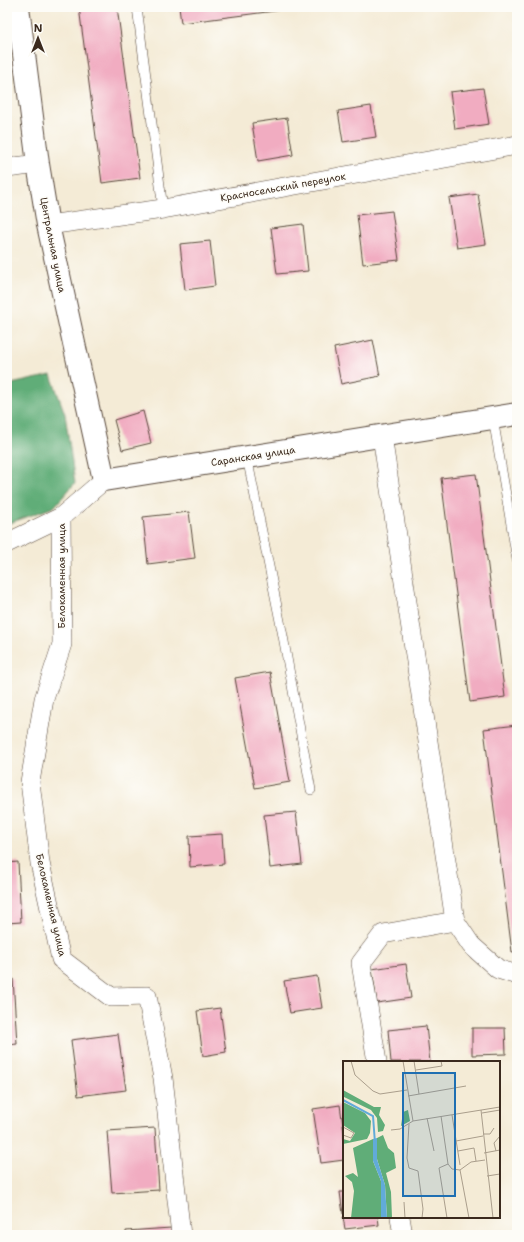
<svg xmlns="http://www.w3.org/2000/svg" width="524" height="1242" font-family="'Shantell Sans',sans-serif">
	<rect width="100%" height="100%" fill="#fdfcf7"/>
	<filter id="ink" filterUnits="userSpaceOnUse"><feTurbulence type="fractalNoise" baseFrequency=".025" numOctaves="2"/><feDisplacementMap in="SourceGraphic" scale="8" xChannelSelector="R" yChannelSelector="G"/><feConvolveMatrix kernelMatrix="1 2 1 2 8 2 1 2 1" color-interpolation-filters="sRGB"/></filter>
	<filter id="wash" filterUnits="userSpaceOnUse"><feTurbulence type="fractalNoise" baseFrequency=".012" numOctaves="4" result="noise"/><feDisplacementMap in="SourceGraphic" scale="16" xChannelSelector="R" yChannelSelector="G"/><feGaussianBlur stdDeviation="0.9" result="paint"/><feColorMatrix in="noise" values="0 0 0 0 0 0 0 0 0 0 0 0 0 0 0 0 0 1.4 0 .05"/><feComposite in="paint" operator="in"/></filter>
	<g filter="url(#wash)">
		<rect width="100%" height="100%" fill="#f4ebd6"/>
		<path fill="#60ad78" stroke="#4e6c4b" d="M51,375L65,414L75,483L54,507L7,524V385Z"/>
		<g id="blocks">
			<g fill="#f1acc1">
				<path d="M79,7H117L140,178L102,183Z"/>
				<path d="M179,7H298V8L181,23Z"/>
				<path d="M483,88L489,124L455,129L450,92Z"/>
				<path d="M371,106L376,137L343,142L338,111Z"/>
				<path d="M287,118L293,155L258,161L252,123Z"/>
				<path d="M478,194L486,244L457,248L449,198Z"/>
				<path d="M392,211L399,260L363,264L357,215Z"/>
				<path d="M303,224L308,271L277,274L271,228Z"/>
				<path d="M210,241L215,286L185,290L180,244Z"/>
				<path d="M373,340L380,376L341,384L334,348Z"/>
				<path d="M143,411L151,443L122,450L114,420Z"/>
				<path d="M476,474L505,697L470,702L441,478Z"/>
				<path d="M189,512L195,558L148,564L143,517Z"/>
				<path d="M270,672L290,782L255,788L235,678Z"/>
				<path d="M517,725V951L512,952L484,729Z"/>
				<path d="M296,812L302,864L270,868L264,815Z"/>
				<path d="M222,834L224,864L190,867L189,836Z"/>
				<path d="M18,862L21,922L7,923V863Z"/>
				<path d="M406,964L411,998L377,1003L372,969Z"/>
				<path d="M317,976L322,1008L290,1013L284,981Z"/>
				<path d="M13,978L17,1044L7,1045V979Z"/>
				<path d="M220,1008L226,1052L203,1056L197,1011Z"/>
				<path d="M426,1026L430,1062H391L388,1030Z"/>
				<path d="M472,1028H505L506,1054L472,1055Z"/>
				<path d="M118,1034L126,1090L78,1096L71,1040Z"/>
				<path d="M340,1105L344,1133V1160L321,1163L313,1109Z"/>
				<path d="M155,1128L159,1190L112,1193L107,1131Z"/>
				<path d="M340,1192H344V1214H343Z"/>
				<path d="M343,1217H378L379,1225L345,1229Z"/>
				<path d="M171,1228L172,1235H126V1231Z"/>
			</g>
		</g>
	</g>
	<g filter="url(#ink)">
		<use href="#blocks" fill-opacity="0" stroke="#57473a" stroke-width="1"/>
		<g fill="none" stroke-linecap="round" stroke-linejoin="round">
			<defs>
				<g id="lane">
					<path d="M137,7L163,209"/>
					<path d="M493,418L517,560"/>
					<path d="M247,457L283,636L311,790"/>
				</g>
				<g id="street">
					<path d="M7,168L38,164"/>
					<path d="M48,225L163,209L517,145"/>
					<path d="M382,436C405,597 431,759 455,921"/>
					<path d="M61,517L62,644L44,699L30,782L40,863L61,959L111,997L147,996L163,1078L181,1235"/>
					<path d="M7,543L61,517L104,480"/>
					<path d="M377,1062L361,963L383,934L455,921L471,945L498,969L517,975"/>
					<path d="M400,1217L403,1235"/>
				</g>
				<path id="secondary" d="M18,7L38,164L48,225L104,480L517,414"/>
			</defs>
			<use href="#lane" stroke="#57473a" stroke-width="10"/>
			<use href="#street" stroke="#57473a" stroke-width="20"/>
			<use href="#secondary" stroke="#57473a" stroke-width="24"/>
			<use href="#lane" stroke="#fff" stroke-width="9"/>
			<use href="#street" stroke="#fff" stroke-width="19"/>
			<use href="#secondary" stroke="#fff" stroke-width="22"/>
		</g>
	</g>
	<g text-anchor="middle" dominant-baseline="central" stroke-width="3" stroke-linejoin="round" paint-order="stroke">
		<g font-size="10" fill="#3b2a1e" stroke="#fdfcf7">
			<text transform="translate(283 187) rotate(-10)">Красносельский переулок</text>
			<text transform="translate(53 245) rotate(79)">Центральная улица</text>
			<text transform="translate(253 456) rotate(-9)">Саранская улица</text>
			<text transform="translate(61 576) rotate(-90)">Белокаменная улица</text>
			<text transform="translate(51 905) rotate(77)">Белокаменная улица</text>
		</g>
	</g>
	<g transform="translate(343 1061)">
		<rect width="157" height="157" fill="#f4ebd6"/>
		<path d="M0,29L31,46H38L36,54L42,64L40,70L35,71L34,57L28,49L1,36ZM0,41L22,52L28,60L27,72L24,78L0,83V78L7,80L12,72L0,64ZM65,49L67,60L58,65L60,51ZM40,74L45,87L51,92L53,107L43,112L48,131L49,157H44L42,124L34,98V77ZM30,78V100L38,120V157H8L11,130L9,121L2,115L10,112L15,116L10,87Z" fill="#60ad78"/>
		<path d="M34,77V98L42,124L44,157H38V120L30,100V78Z" fill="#61abd9"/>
		<path fill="none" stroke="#61abd9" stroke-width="2" d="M0,39L30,55L32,82"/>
		<path fill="none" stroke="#aa9e8c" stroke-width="1" d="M8,0L12,14L30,30L37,33L64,29M60,0L70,60M71,0L76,33M73,9L99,5L98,0M65,35L123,25M138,49L150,157M139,52L157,49M109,54L117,104M98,55L105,103M84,57L91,90M66,63L64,97L66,107L75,110L80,148L79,157M0,66L11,72L8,77L0,74M48,69L57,68L70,60L157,46M140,73H147L151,67M113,80L140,75M115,90L131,87L133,100M153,90L151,82L157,75M141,92L157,89M117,109L126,157M144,115L157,113M61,141L62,157M104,157L96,107L105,103L109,108L117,109L128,101L142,99"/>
		<path fill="#1f6fb2" fill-opacity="0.15" stroke="#1f6fb2" stroke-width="2" d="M60,12H112V135H60Z"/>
		<rect width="157" height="157" fill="none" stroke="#3b2a1e" stroke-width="2"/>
	</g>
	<rect width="524" height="1242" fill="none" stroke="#fdfcf7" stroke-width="24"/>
	<g transform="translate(38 38)" stroke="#fdfcf7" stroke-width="3" paint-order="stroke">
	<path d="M0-3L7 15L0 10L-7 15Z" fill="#3b2a1e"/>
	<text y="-6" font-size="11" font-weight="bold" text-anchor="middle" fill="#3b2a1e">N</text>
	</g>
</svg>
